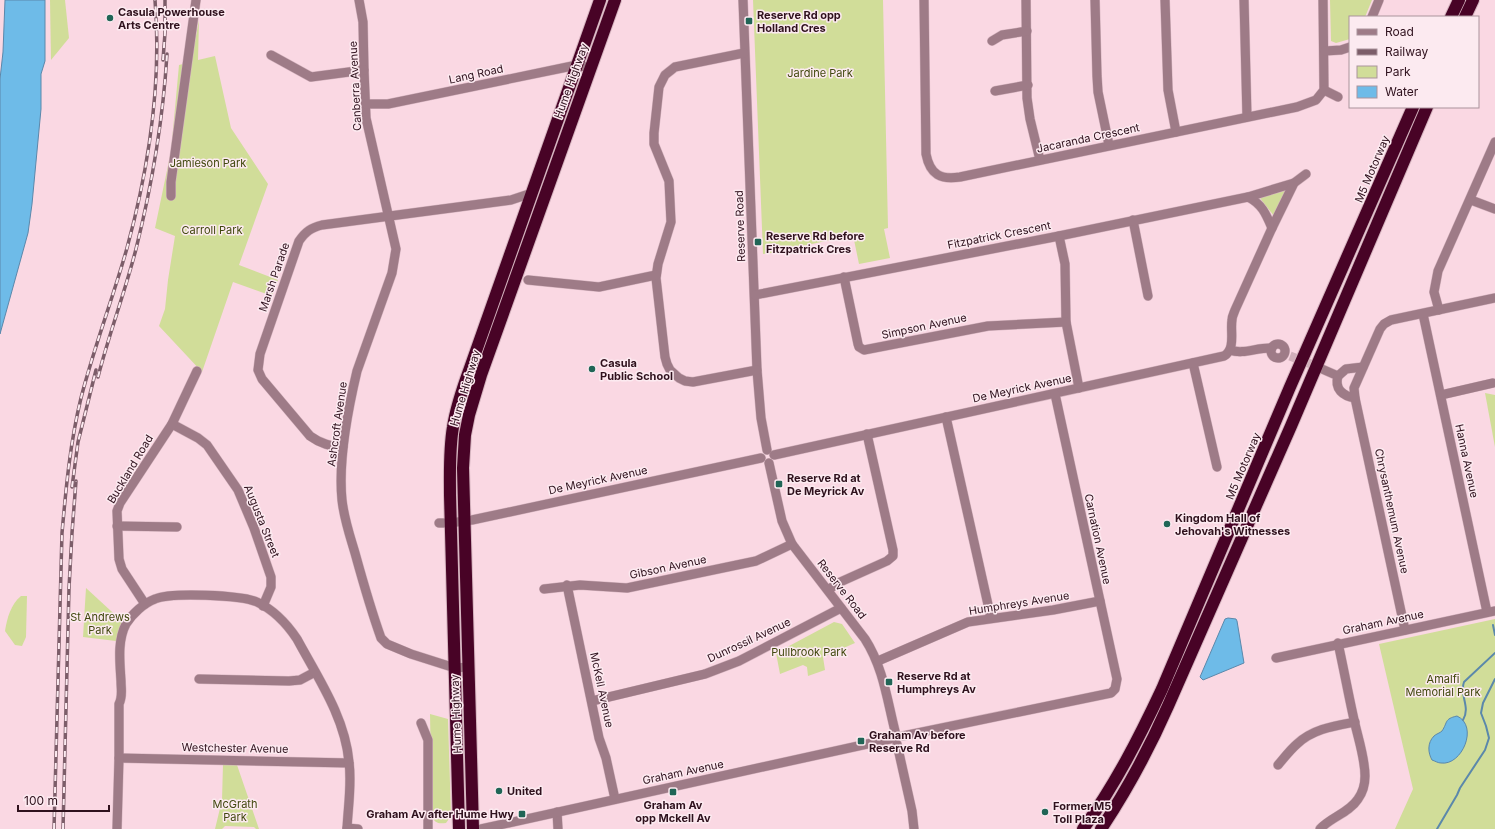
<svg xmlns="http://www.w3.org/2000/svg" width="1495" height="829" font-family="Inter,sans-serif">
	<rect width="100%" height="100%" fill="#fad8e3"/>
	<g fill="#d1dd99">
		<path d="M50,0H65L69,38L51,60Z"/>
		<path d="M753,0H883L888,228L884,229L890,258L859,264L853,235L771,253L763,254Z"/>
		<path d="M1330,0H1372L1365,17H1350V39L1336,43L1331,41Z"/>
		<path d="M199,20L198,60L215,56L231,128L268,184L239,265L278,280L272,296L233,282L202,372L159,326L165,309L168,280L175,236L155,228L171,151L179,65L191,62Z"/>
		<path d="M1287,190L1275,215H1273C1270,210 1261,201 1260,197Z"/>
		<path d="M1485,393L1495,395V447Z"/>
		<path d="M86,588L124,623L116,641L83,637Z"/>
		<path d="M21,596H27L26,637L22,646L15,645L5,631C7,618 11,604 21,596Z"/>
		<path d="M1495,619V829H1395L1413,789L1379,644Z"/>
		<path d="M834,622L842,624L855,643L823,657L825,670L808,676L807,667L803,665L780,674L776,653Z"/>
		<path d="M430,714L448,719L451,816L446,823C438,824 434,823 432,815Z"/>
		<path d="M223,764L237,765L259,829H256L254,827L225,826L222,829H215L222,800Z"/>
	</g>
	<g fill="#6ebbe8" stroke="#5b88ab">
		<path d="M5,0H45V61L41,74V109L32,204L28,233L0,334V79L3,52Z"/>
		<path d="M1228,618L1236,619L1237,621L1244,663L1203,680L1200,677L1225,619Z"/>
		<path d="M1457,716C1479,726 1462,766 1441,763C1438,763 1435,761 1432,760C1428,753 1427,743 1434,736C1436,734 1440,733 1442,731C1448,722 1444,719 1457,716Z"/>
	</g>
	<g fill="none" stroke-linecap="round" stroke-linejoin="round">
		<g stroke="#5b88ab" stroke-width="2">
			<path d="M1493,625L1495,635"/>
			<path d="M1463,720C1471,707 1459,695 1464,682L1495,653"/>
			<path d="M1437,829L1457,795L1460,788L1485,750L1489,738L1486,726L1481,713L1483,703L1495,679"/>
		</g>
		<path stroke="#d1b0bb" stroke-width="9" stroke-dasharray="9 4.5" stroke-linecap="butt" d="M1290,356L1321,368"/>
		<defs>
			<g id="minor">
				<path d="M359,0L363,22L364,70L366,118L396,249L392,273L357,371C348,409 338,461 342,500C344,519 350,536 355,553C363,582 371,610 381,638L387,644L411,654L455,668L468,667"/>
				<path d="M743,0L757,370L761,418L767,450"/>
				<path d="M924,0L926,154C930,175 941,180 960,177L1297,107L1316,100L1324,90L1323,0"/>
				<path d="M1026,0L1027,98L1030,119L1040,160"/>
				<path d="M1095,0L1097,76L1098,92L1109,145"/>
				<path d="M1165,0L1168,90L1176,132"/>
				<path d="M1244,0L1247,117"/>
				<path d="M1372,17L1379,0"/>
				<path d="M992,41L1002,35L1027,31"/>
				<path d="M1325,51L1341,50L1350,47"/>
				<path d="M744,53L675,67L665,75L659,87L654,133V144L669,181L671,222L658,264L656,278L665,357L667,364L670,370L679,378L685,381L693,382L757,370"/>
				<path d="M271,55L311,77L364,70"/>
				<path d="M1324,90L1338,97"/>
				<path d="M995,91L1028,85"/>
				<path d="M366,104H388L577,65L590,68"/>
				<path d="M171,196V182L196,0"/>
				<path d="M1248,197L1294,183"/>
				<path d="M1471,200L1495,209"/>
				<path d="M1133,220L1148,296"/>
				<path d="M1059,236L1065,264L1066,322L1079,388"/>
				<path d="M844,277L858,344L859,347L864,350L988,326L1066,322"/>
				<path d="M528,280L599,287L656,275"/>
				<path d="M755,295L1059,236L1248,197C1262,204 1266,214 1272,228"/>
				<path d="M1439,310L1434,292L1438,271L1495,142"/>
				<path d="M1423,314L1487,612"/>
				<circle cx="1278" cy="351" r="7"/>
				<path d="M1230,350C1244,355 1257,347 1272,348"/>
				<path d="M1193,363L1217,467"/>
				<path d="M1322,369L1338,376"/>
				<path d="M1338,376C1334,389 1343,396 1355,398"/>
				<path d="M1338,376L1346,369L1363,367"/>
				<path d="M1441,395L1493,383"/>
				<path d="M946,417L991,618"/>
				<path d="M172,424L198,438L207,445L238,490L254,528L271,577V587L263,606"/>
				<path d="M343,447C330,446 321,444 310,436L262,379L258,370L260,354L299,241C306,231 311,228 322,225L511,200L532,193"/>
				<path d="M774,455L1224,356C1236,349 1230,331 1232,320C1232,316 1234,313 1235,310L1272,228L1294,183L1306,174"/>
				<path d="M769,463L782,521L792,544L865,639C883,667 887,699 895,731"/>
				<path d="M439,523H450L472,520L761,458"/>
				<path d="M117,526L177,527"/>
				<path d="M567,585L599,738L606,758L615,799"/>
				<path d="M544,589L580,585L627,588L756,561L792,544"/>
				<path d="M828,590L838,583L887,561L893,556V550L867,434"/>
				<path d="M145,604L122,569L119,559L117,511L120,503L172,424L197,371"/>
				<path d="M1405,630L1355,398L1354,388L1380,329L1384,324L1391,320L1495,298"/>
				<path d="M1276,658L1495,611"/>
				<path d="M878,661L968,622L1053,610L1100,601"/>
				<path d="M199,679L289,681L300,680L315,672"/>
				<path d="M592,701L705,674L739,661L841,608"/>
				<path d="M421,723L428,740V829"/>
				<path d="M903,736L1111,693L1115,689L1117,679L1055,394"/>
				<path d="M897,744L912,811L914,829"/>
				<path d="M119,758L349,763"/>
				<path d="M1278,765C1284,758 1290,750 1297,744C1313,729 1334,726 1355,722"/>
				<path d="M557,812L558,829"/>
				<path d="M347,828L358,829"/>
				<path d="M117,829L119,758V704C123,696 121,690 121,681C120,663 117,641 126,624C132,614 144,603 155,599C171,592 241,595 257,602C274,610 287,624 297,639C318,678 345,717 349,762C352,784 348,807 347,829"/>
				<path d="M481,829L890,739"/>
				<path d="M1320,829C1331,817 1349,813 1358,799C1363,792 1365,784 1365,776C1365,759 1359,741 1355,724C1349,698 1344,670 1338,643"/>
			</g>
			<g id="highway">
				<path d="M1451,17L1459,0"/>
				<path d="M1465,17L1473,0"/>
				<path d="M459,829L450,495C450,473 449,450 453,427C456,407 463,387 470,368L600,0"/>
				<path d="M473,829L463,468L465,435L469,415L481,375L615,0"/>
				<path d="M1083,829C1115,785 1139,738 1162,689L1290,387L1413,107"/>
				<path d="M1101,829C1127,790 1149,749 1168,706L1291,426L1427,107"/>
			</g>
		</defs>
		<use href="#minor" stroke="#d5b4bf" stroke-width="10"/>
		<use href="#highway" stroke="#d5b4bf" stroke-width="14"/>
		<use href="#minor" stroke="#9e7b87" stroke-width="9"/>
		<use href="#highway" stroke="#480326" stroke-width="12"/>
		<defs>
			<g id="rail">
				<path d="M163,60L165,33V0"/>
				<path d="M98,377C109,334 125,292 136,249C152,185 163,120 167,54"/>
				<path d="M72,487L78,442L96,370"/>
				<path d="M54,829L62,533C66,488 70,443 81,398C94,347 113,298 127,248C149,167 162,84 155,0"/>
				<path d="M63,829L69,588L72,533L76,481"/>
			</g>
		</defs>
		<use href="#rail" stroke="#7c5d69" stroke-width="3.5"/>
		<use href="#rail" stroke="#fceaf0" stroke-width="2" stroke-dasharray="6" stroke-linecap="butt"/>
	</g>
	<g fill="#206556" stroke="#fceaf0" stroke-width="1.5">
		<circle cx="110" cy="18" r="4"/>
		<rect x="745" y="17" width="8" height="8" rx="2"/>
		<rect x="754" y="238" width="8" height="8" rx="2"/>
		<circle cx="592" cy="369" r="4"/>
		<rect x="775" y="480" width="8" height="8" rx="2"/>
		<circle cx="1167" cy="524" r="4"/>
		<rect x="885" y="678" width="8" height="8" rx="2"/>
		<rect x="857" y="737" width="8" height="8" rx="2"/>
		<circle cx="499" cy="791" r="4"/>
		<rect x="669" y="788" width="8" height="8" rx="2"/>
		<circle cx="1045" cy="812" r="4"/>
		<rect x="518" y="810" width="8" height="8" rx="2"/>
	</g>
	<g text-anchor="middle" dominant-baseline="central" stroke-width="3" stroke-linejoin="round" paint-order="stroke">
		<g font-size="11" font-weight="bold" fill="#2f111d" stroke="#fceaf0" text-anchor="start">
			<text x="118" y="12">Casula Powerhouse<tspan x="118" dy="13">Arts Centre</tspan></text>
			<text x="757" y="15">Reserve Rd opp<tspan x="757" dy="13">Holland Cres</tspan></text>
			<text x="766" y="236">Reserve Rd before<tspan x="766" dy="13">Fitzpatrick Cres</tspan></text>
			<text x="600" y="363">Casula<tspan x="600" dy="13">Public School</tspan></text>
			<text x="787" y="478">Reserve Rd at<tspan x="787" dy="13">De Meyrick Av</tspan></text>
			<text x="1175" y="518">Kingdom Hall of<tspan x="1175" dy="13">Jehovah's Witnesses</tspan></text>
			<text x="897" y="676">Reserve Rd at<tspan x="897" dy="13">Humphreys Av</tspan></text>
			<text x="869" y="735">Graham Av before<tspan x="869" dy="13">Reserve Rd</tspan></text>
			<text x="507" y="791">United</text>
			<text x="673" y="805" text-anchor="middle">Graham Av<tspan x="673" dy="13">opp Mckell Av</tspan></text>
			<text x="1053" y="806">Former M5<tspan x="1053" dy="13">Toll Plaza</tspan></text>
			<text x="514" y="814" text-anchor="end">Graham Av after Hume Hwy</text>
		</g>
		<g font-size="11" fill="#41480e" stroke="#fceaf0">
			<text x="820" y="73">Jardine Park</text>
			<text x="208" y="163">Jamieson Park</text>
			<text x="212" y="230">Carroll Park</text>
			<text x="100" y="617">St Andrews<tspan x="100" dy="13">Park</tspan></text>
			<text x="809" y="652">Pullbrook Park</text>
			<text x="1443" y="679">Amalfi<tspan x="1443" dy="13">Memorial Park</tspan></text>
			<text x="235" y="804">McGrath<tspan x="235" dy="13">Park</tspan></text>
		</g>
		<g font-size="11" fill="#2f111d" stroke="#fceaf0">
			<text transform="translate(476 74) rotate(-12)">Lang Road</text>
			<text transform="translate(571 81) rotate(-70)">Hume Highway</text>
			<text transform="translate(355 86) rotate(-93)">Canberra Avenue</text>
			<text transform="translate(1088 138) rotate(-12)">Jacaranda Crescent</text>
			<text transform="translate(1372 169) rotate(-67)">M5 Motorway</text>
			<text transform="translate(740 226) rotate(-92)">Reserve Road</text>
			<text transform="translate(999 235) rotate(-11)">Fitzpatrick Crescent</text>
			<text transform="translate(274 277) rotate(-71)">Marsh Parade</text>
			<text transform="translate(924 326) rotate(-12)">Simpson Avenue</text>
			<text transform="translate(465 388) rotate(-73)">Hume Highway</text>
			<text transform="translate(1022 388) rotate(-12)">De Meyrick Avenue</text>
			<text transform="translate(337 424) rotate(-82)">Ashcroft Avenue</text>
			<text transform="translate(1467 461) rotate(78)">Hanna Avenue</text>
			<text transform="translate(1243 466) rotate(-67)">M5 Motorway</text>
			<text transform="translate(130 469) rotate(-59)">Buckland Road</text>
			<text transform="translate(598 480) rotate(-12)">De Meyrick Avenue</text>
			<text transform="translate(1392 511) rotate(78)">Chrysanthemum Avenue</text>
			<text transform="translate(262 521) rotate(68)">Augusta Street</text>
			<text transform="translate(1098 539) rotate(78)">Carnation Avenue</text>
			<text transform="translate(668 567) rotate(-12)">Gibson Avenue</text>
			<text transform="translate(842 589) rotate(52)">Reserve Road</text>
			<text transform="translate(1019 603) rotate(-9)">Humphreys Avenue</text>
			<text transform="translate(1383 622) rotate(-12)">Graham Avenue</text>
			<text transform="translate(749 640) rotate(-25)">Dunrossil Avenue</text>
			<text transform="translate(602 690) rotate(78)">McKell Avenue</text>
			<text transform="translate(456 714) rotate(-92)">Hume Highway</text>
			<text transform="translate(235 748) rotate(1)">Westchester Avenue</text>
			<text transform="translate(683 772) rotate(-12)">Graham Avenue</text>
		</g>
	</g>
	<rect x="1349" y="16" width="130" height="92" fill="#fceaf0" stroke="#aa939c"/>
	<rect x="1357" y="29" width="20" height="6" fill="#9e7b87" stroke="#aa939c"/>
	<text x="1385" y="36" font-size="12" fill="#2f111d">Road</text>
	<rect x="1357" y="49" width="20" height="6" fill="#7c5d69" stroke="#aa939c"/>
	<text x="1385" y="56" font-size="12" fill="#2f111d">Railway</text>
	<rect x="1357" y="66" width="20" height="12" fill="#d1dd99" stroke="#aa939c"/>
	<text x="1385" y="76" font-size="12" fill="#2f111d">Park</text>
	<rect x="1357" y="86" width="20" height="12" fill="#6ebbe8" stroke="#aa939c"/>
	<text x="1385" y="96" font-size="12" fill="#2f111d">Water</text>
	<path d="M18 805v6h91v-6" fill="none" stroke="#2f111d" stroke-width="2"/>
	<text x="24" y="805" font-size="12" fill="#2f111d" stroke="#fceaf0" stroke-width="3" paint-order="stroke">100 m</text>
</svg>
